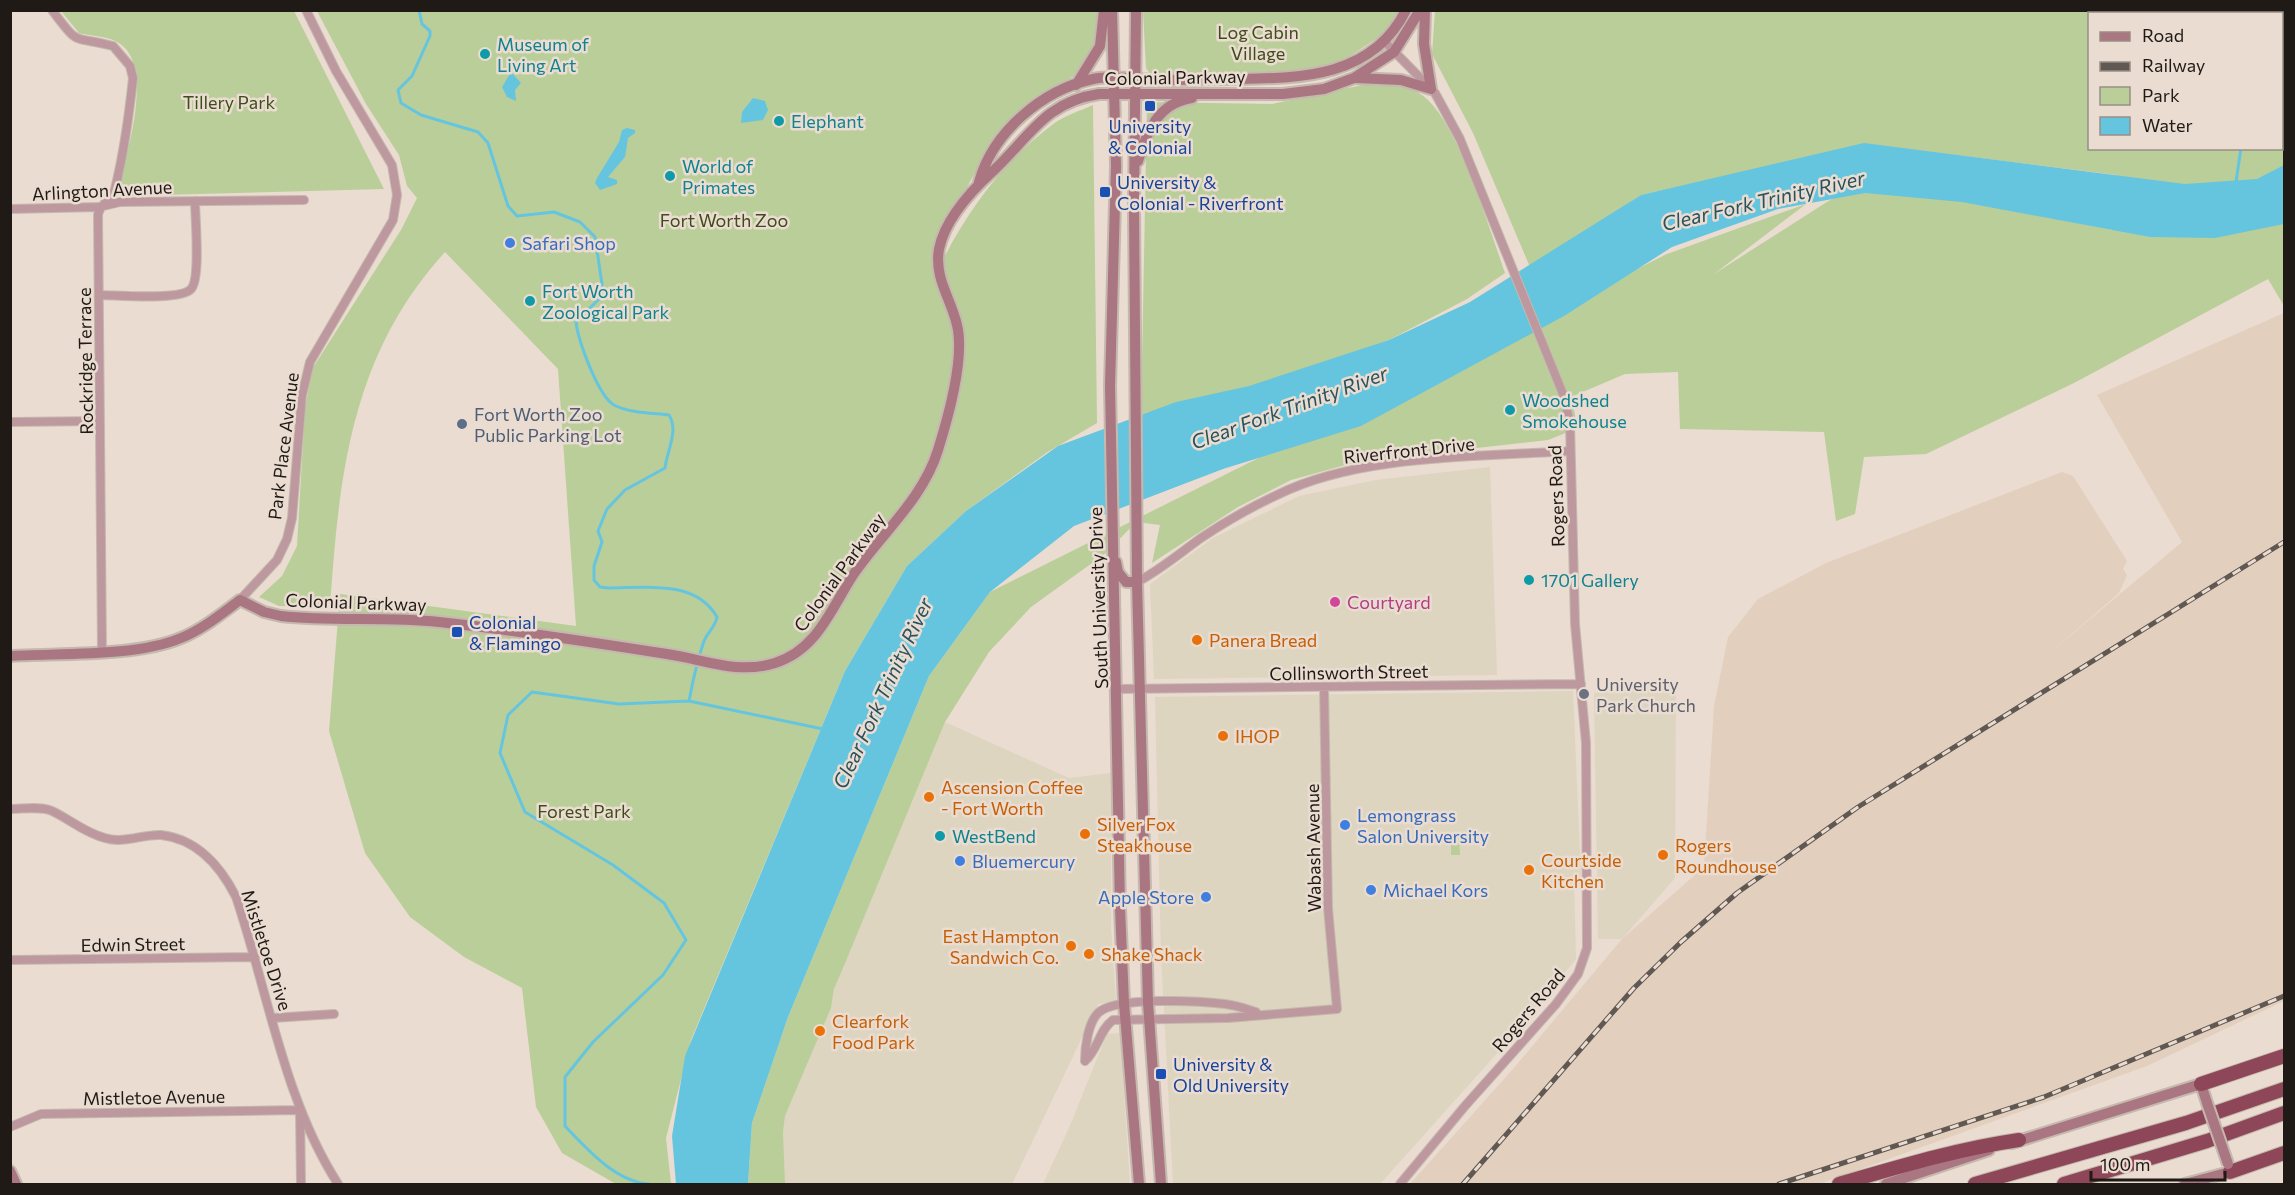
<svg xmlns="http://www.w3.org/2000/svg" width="2295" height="1195" font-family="Commissioner,sans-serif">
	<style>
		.commercial { fill: #ddd5c0 }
		.built { fill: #e3cfbe }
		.green { fill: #bace99; fill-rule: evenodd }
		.water { fill: #65c5df }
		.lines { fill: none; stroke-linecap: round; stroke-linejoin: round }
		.stream { stroke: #65c5df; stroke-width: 3 }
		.street-casing { stroke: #c5b9af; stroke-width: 10 }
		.secondary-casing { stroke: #c5b9af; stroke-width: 14 }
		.highway-casing { stroke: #c5b9af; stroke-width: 16 }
		.street { stroke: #bd999f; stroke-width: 8 }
		.secondary { stroke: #aa7681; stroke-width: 10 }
		.highway { stroke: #8e4758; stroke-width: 14 }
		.rail-casing { stroke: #605852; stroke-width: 5 }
		.rail { stroke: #eadcd0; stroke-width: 3; stroke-dasharray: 9; stroke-linecap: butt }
		.secondary-bridge-casing { stroke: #c5b9af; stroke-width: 14; stroke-linecap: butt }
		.secondary-bridge { stroke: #aa7681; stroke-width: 10 }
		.culture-dot { fill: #0f9aa8; stroke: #eadcd0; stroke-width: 2 }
		.transit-dot { fill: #1a4fb4; stroke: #eadcd0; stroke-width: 2 }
		.shop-dot { fill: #3f7fe0; stroke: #eadcd0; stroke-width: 2 }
		.service-dot { fill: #5c6f8a; stroke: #eadcd0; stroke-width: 2 }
		.hotel-dot { fill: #d1479c; stroke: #eadcd0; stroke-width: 2 }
		.food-dot { fill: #e8710a; stroke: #eadcd0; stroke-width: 2 }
		.worship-dot { fill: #6b7280; stroke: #eadcd0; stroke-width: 2 }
		.labels { text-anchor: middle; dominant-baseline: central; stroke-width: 5; stroke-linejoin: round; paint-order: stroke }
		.park-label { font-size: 18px; fill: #3d4d1a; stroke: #eadcd0 }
		.culture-label { font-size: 18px; fill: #0d838f; stroke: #eadcd0; text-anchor: start }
		.street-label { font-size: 18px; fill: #1f1a16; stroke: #eadcd0 }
		.transit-label { font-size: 18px; fill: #164399; stroke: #eadcd0; text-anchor: start }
		.shop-label { font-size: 18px; fill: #366cbe; stroke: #eadcd0; text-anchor: start }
		.service-label { font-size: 18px; fill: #4e5e75; stroke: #eadcd0; text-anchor: start }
		.hotel-label { font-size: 18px; fill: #b23c85; stroke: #eadcd0; text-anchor: start }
		.food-label { font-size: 18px; fill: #c56008; stroke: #eadcd0; text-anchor: start }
		.worship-label { font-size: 18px; fill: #5b616d; stroke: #eadcd0; text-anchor: start }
		.water-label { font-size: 20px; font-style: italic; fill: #27525e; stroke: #eadcd0 }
	</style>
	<rect width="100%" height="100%" fill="#eadcd0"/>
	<path class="commercial" d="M1490,467l7,208 -343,4 -4,-95 63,-46 86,-42 77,-16z
		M1676,688l-1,190 -53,61h-24l-4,-246z
		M1573,691l8,186 -7,2 2,80 -67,81 -129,144h-207l-12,-229 -6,-258z
		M945,722l124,56 42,-5v155l5,73 -18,3 -86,180h-227l-3,-6 1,-45 2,-17 46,-108 3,-19 12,-28z
		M1120,1033l10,151h-87l26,-56 38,-94z"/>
	<path class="built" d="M2284,313v688l-137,65 -328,118h-409l103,-115 109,-130 82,-72 10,-161 14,-69 30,-38 68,-36 236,-91 11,4 54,85 -4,8 4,6 -8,18 -73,63 136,-114 -85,-147z"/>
	<path class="green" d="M61,11h233l90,178 -262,7 -4,-9c9,-33 39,-128 -3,-146 -10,-5 -25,-5 -36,-8z
		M317,11h784c-7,85 -59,68 -103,122 -13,17 -21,37 -32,56 -10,18 -21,36 -32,55l1,32c27,-58 65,-112 117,-151 11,-9 28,-14 41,-20l4,318 -51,30 -80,58 -59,55 -62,105 -154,369 -25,98 5,46h-55l-54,-31 -26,-46 -14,-119 -58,-31 -54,-40 -45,-64 -36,-122 11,-137 236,32 -18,-257 -113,-117c-94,103 -106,223 -115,355l-51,-1 -20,-9 23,-21 15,-30 8,-137 7,-40 89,-139 16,-32 -10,-12 -8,-31 -33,-51z
		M1143,11h257l-18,24 -38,25 -27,11 -55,3h-112l-4,-6z
		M1435,11h849v295l-16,-27 -194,104 -148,71 -62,3 -9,57 -19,7 -12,-89 -144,-3 -2,-57 -53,2 -54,23 7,31 -30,12 -188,21 -69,19 -53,27 -86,56 8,-38 -24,-3 -30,31 -75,54 -42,45 -44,70 -99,239 -12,28 -3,19 -46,108 -2,17 2,51h-37l4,-61 36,-106 141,-341 61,-84 677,-338 139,-50 -92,70 149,-95 249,51 5,-55 -250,-31 -226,51 -111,72 -57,-134 -41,-79zM2090,14h192v134h-192z
		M1381,81c15,3 35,7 47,19 33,32 61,128 77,173l-38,26 -78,41 -139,49 -109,26 6,-313 125,2z
		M1464,836h18v8h-18z
		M1459,837l1,18h-9v-17z"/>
	<path class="water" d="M511,72l10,11 -6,7 1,11 -9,-4 -5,-10z
		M753,98l12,3 3,9 -5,10 -22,3 1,-11z
		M627,128l8,2v3l-7,5 -3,19 -17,20 9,3v4l-17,6 -5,-7 2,-5 22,-36 3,-12z
		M1864,143l321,41 72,-5 27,-14v59l-69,14 -65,-1 -188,-35 -97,-9 -87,16 -106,38 -108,69 -203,110 -138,43 -149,57 -84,66 -61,84 -141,341 -36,106 -4,61h-72l-4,-48 13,-80 160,-385 62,-105 59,-55 92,-65 118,-44 73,-16 140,-46 81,-38 171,-107z"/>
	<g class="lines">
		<path class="stream" d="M419,10l3,14 8,7v5l-18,40 -14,14 3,13 20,12 57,17 10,11 20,63 9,10 37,-4 26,10 15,15 7,47 -2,14 -24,24c2,18 22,74 38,83 15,8 38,8 55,10 10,16 -2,35 -4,53l-40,22 -18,19 -9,22 4,11 -8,24v14l6,7 8,1c37,0 87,-9 109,29 -2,11 -9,14 -13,24 -7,20 -11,39 -15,60l134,28
			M2282,44l2,-3
			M2236,182l5,-34
			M649,1184c-33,-2 -62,-35 -84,-58v-49l28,-35 70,-67 23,-35 -22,-37 -51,-38 -88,-53 -25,-59 8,-38 24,-23 87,12 70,-3"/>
		<defs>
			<path id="street" d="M52,10c28,38 20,25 61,36l17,20 3,12c-4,38 -9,74 -18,111 -3,11 -15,14 -17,26l4,436
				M1383,40l52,53 25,46 103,255 7,29 5,201 11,119 1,205 -9,26 -22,30 -91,102 -65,78
				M10,209l89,-2 21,-5 184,-2
				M99,295c17,0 82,6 92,-6 10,-10 4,-72 4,-88
				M10,422l90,-1
				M1137,582c23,-12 43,-29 64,-44 24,-16 50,-31 76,-43 81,-41 202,-38 293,-44
				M240,600l37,-40 10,-21 5,-21 10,-123 8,-33 83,-142 4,-25 -5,-30 -56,-94 -30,-61
				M1117,689l464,-5
				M10,809c12,0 32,-3 42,2 19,9 33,22 53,27 18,6 38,-4 56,-3 36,4 60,32 75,62 32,95 48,203 102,287
				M10,960l245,-3
				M273,1018l61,-4
				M1085,1061c13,-11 14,-31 28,-41l115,-2 109,-9 -9,-101 -4,-221
				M1085,1061c0,-14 3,-38 13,-48 17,-17 103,-12 127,-9 10,1 21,5 31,8
				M10,1127l31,-13 259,-4 1,74"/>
			<path id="secondary" d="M1112,10l4,156 -6,220 10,522 4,95 15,181
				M1136,10l-2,197 3,375 11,421 13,181
				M1356,78l45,2 30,9 -7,-45 1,-34
				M1076,85l24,-39 4,-36
				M1138,161c9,-30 20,-58 54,-63
				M979,182c14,-50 63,-92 114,-103 18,-4 40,0 59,1 29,0 58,-1 87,-1 63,-1 134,-2 167,-69
				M1116,562l2,10 8,10h11
				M10,656c50,-3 126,1 171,-18 22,-9 40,-24 59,-38l24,12 17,4c52,6 105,0 158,6 76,8 152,20 228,32 36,5 71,21 108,9 42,-13 56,-54 78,-88 28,-41 70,-76 85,-125 10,-32 27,-92 19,-125 -6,-27 -23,-46 -18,-76 6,-30 32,-58 54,-78 36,-33 51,-69 106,-77h184l41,-5 30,-11 40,-26 26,-42
				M2012,1143l189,-59 6,19
				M10,1171l6,13
				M1886,1184l103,-34
				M2185,1184l45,-12"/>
			<path id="highway" d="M2201,1084l83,-28
				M2230,1172l54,-19
				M1839,1184c59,-17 118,-35 180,-44
				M1975,1184l211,-61 98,-34
				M2064,1184l143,-43 77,-28"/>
		</defs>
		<use href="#street" class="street-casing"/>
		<use href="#secondary" class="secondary-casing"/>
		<use href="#highway" class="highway-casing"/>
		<use href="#street" class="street"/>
		<use href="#secondary" class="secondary"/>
		<use href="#highway" class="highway"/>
		<defs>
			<path id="rail" d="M1463,1184l171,-196 47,-46 56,-49 121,-86 426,-265
				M1779,1184l265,-87 240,-101"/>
		</defs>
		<use href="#rail" class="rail-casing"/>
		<use href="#rail" class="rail"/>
		<defs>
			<path id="secondary-bridge" d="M2207,1103l21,61"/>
		</defs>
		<use href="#secondary-bridge" class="secondary-bridge-casing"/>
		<use href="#secondary-bridge" class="secondary-bridge"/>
	</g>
	<g class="culture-dot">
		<circle cx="485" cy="54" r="6"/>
		<circle cx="779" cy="121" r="6"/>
		<circle cx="670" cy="176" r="6"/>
		<circle cx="530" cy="301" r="6"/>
		<circle cx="1510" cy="410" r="6"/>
		<circle cx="1529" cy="580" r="6"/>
		<circle cx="940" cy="836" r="6"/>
	</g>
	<g class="transit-dot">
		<rect x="1144" y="100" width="12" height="12" rx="3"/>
		<rect x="1099" y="186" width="12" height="12" rx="3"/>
		<rect x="451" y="626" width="12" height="12" rx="3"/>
		<rect x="1155" y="1068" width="12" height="12" rx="3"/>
	</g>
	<g class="shop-dot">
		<circle cx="510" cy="243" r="6"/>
		<circle cx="1345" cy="825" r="6"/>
		<circle cx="960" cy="861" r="6"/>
		<circle cx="1371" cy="890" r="6"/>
		<circle cx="1206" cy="897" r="6"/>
	</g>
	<circle class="service-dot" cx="462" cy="424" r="6"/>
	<circle class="hotel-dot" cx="1335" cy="602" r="6"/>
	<g class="food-dot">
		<circle cx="1197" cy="640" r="6"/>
		<circle cx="1223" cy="736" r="6"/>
		<circle cx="929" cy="797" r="6"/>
		<circle cx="1085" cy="834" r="6"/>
		<circle cx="1663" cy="855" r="6"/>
		<circle cx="1529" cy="870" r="6"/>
		<circle cx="1071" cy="946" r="6"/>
		<circle cx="1089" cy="954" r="6"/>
		<circle cx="820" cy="1031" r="6"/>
	</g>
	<circle class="worship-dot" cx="1584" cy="694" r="6"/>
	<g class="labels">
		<g class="park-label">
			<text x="1258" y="32">Log Cabin<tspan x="1258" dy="21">Village</tspan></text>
			<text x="229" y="102">Tillery Park</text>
			<text x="724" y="220">Fort Worth Zoo</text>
			<text x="584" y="811">Forest Park</text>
		</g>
		<g class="culture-label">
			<text x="497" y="44">Museum of<tspan x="497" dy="21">Living Art</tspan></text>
			<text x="791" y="121">Elephant</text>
			<text x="682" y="166">World of<tspan x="682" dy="21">Primates</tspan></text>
			<text x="542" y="291">Fort Worth<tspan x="542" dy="21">Zoological Park</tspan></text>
			<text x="1522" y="400">Woodshed<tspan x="1522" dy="21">Smokehouse</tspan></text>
			<text x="1541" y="580">1701 Gallery</text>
			<text x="952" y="836">WestBend</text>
		</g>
		<g class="street-label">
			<text transform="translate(1175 77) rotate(-1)">Colonial Parkway</text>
			<text transform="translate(102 190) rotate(-3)">Arlington Avenue</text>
			<text transform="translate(85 361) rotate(-91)">Rockridge Terrace</text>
			<text transform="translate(283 446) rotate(-83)">Park Place Avenue</text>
			<text transform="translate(1409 450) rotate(-6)">Riverfront Drive</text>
			<text transform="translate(1556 496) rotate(-92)">Rogers Road</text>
			<text transform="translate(839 572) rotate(-54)">Colonial Parkway</text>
			<text transform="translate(1098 598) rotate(-92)">South University Drive</text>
			<text transform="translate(356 602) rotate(2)">Colonial Parkway</text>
			<text transform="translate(1349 672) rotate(-1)">Collinsworth Street</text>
			<text transform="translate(1313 848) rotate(-91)">Wabash Avenue</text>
			<text transform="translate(133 944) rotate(-1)">Edwin Street</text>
			<text transform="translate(267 950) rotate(72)">Mistletoe Drive</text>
			<text transform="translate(1528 1010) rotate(-50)">Rogers Road</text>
			<text transform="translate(154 1097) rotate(-1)">Mistletoe Avenue</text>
		</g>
		<g class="transit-label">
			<text x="1150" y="126" text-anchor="middle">University<tspan x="1150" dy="21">&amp; Colonial</tspan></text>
			<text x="1117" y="182">University &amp;<tspan x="1117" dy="21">Colonial - Riverfront</tspan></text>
			<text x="469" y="622">Colonial<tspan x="469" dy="21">&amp; Flamingo</tspan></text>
			<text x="1173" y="1064">University &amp;<tspan x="1173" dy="21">Old University</tspan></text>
		</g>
		<g class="shop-label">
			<text x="522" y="243">Safari Shop</text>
			<text x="1357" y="815">Lemongrass<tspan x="1357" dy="21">Salon University</tspan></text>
			<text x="972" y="861">Bluemercury</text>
			<text x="1383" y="890">Michael Kors</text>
			<text x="1194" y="897" text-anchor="end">Apple Store</text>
		</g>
		<g class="service-label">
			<text x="474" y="414">Fort Worth Zoo<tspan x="474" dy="21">Public Parking Lot</tspan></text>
		</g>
		<g class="hotel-label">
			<text x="1347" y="602">Courtyard</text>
		</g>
		<g class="food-label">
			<text x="1209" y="640">Panera Bread</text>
			<text x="1235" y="736">IHOP</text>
			<text x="941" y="787">Ascension Coffee<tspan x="941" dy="21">- Fort Worth</tspan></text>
			<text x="1097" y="824">Silver Fox<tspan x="1097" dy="21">Steakhouse</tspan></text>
			<text x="1675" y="845">Rogers<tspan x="1675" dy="21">Roundhouse</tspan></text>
			<text x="1541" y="860">Courtside<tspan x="1541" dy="21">Kitchen</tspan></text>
			<text x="1059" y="936" text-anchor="end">East Hampton<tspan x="1059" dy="21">Sandwich Co.</tspan></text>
			<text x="1101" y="954">Shake Shack</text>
			<text x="832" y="1021">Clearfork<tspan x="832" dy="21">Food Park</tspan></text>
		</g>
		<g class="worship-label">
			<text x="1596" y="684">University<tspan x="1596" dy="21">Park Church</tspan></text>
		</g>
		<g class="water-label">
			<text transform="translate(1763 200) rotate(-13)">Clear Fork Trinity River</text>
			<text transform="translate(1289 407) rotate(-20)">Clear Fork Trinity River</text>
			<text transform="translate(882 693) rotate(-65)">Clear Fork Trinity River</text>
		</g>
	</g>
	<rect width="2295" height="1195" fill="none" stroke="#1f1a16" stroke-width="24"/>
	<rect x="2088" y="12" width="195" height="138" fill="#eadcd0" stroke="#998e86" stroke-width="1.5"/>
	<rect x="2100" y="32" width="30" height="9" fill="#aa7681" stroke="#998e86" stroke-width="1.5"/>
	<text x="2142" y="42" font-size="18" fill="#1f1a16">Road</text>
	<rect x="2100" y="62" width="30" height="9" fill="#605852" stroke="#998e86" stroke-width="1.5"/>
	<text x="2142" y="72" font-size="18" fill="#1f1a16">Railway</text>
	<rect x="2100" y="87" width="30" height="18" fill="#bace99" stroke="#998e86" stroke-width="1.5"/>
	<text x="2142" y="102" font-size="18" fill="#1f1a16">Park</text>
	<rect x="2100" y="117" width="30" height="18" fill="#65c5df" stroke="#998e86" stroke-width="1.5"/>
	<text x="2142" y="132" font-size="18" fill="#1f1a16">Water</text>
	<path d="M2091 1171v9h134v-9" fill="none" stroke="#1f1a16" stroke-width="3"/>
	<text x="2100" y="1171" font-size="18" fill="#1f1a16" stroke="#eadcd0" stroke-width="4.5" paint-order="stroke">100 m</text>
</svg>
